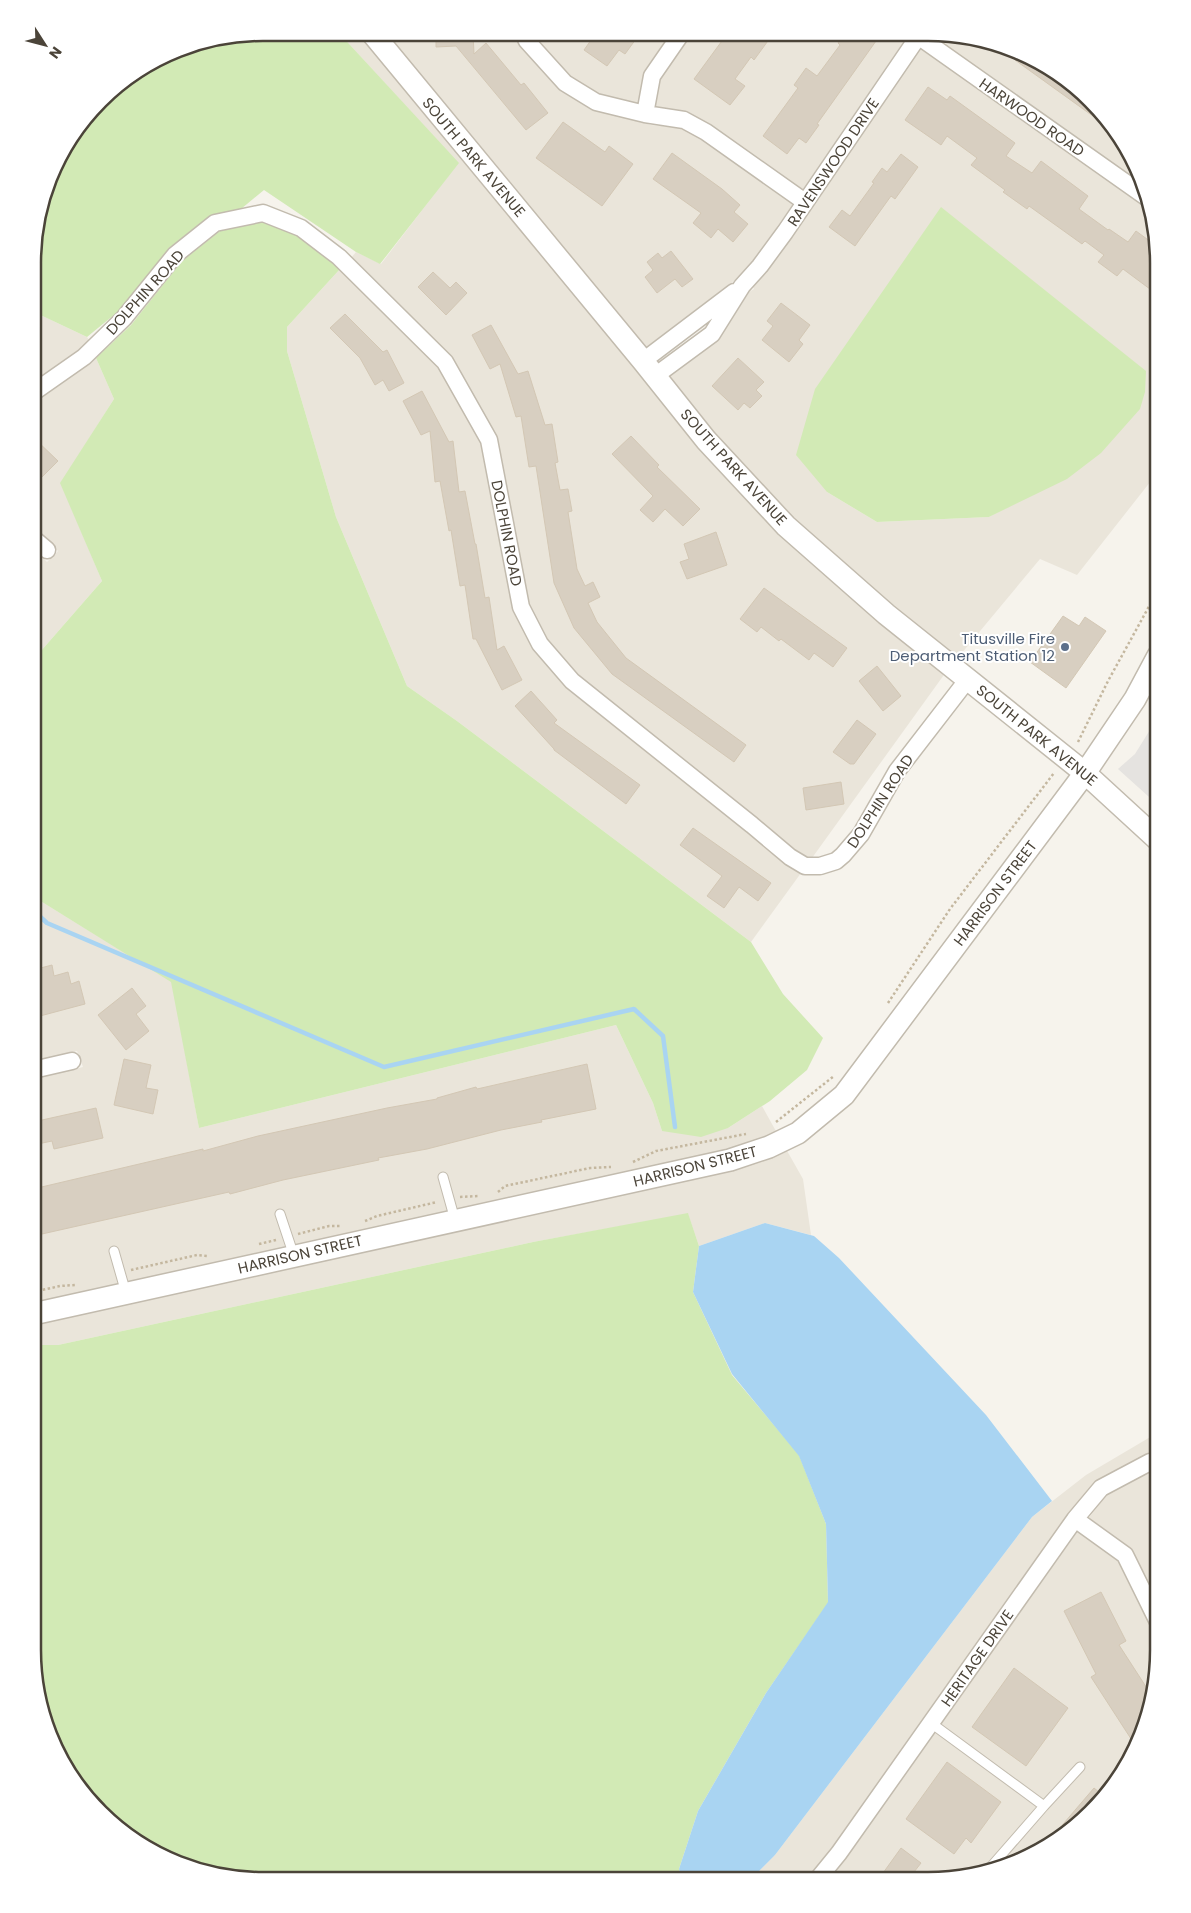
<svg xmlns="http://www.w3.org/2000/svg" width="1191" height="1913" font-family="Poppins,sans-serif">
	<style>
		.residential { fill: #eae5da; fill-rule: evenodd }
		.green { fill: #d2eab5 }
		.parking { fill: #e5e3e0 }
		.water { fill: #a9d4f2 }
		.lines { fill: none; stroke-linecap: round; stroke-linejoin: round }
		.stream { stroke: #a9d4f2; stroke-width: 4.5 }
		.building { fill: #d8cfc1; stroke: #d3c7b4 }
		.service-casing { stroke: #c2bbae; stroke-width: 11 }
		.minor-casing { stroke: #c2bbae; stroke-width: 19 }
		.tertiary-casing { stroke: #c2bbae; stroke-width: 24 }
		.path { stroke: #c4b79f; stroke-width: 2.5; stroke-dasharray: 2.5 2.5; stroke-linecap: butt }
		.service { stroke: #fff; stroke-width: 9 }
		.minor { stroke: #fff; stroke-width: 16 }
		.tertiary { stroke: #fff; stroke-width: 21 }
		.service-dot { fill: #5c6f8a; stroke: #fff; stroke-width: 2 }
		.labels { text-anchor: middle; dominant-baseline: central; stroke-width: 4; stroke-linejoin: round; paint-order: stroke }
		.street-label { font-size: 15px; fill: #4b4439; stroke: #fff }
		.service-label { font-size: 15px; fill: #4e5e75; stroke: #fff; text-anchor: end }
		.rim { fill: none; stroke: #4b4439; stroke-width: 2.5 }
	</style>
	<rect width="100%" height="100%" fill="#f6f3ec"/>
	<path class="residential" d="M339,33h22l275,332 310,307 -134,186 -5,-1 -12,-6 -38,-33 -179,-142 -30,-36 -19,-35 -33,-168 -145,-179 5,-6 25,12 77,-101z
		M382,33h132l7,13 40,44 34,20 56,15 31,3 20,11 92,64 -41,58 -18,19 -91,69z
		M532,33l138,1 -26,37 -6,33 -39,-9 -29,-18z
		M692,34h217l-106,156 -94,-65 -54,-17 5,-28z
		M930,35h28l59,15 52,30 42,43 30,52 2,11z
		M921,48l227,161 10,54v209l-81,103 -37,-16 -84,101 -165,-140 -79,-85 -45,-57 52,-39 30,-47 5,-3 -1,-2 39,-50zM827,492l197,7 -35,18 -112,5z
		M340,269l98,98 43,75 31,165 22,42 33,38 234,186 -50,69 -294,-221 -50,-35 -71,-169 -49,-166v-24z
		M34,312l53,25 2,3 -11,11 -44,30z
		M96,358l18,41 -53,84 41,98 -68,78v-110l13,13 11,-11 -24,-23v-125z
		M34,897l138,85 27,146 417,-103 37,78 9,28 66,-3 34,-22 15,27 -50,19 -694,153v-226l50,-12 -6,-16 -44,10z
		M786,1149l17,30 8,56 -46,-12 -66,23 -11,-32 -155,28 -475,103h-25v-22z
		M1158,1412v42l-13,1 -48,26 -24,27 -241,340 -26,32h-56l25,-25 257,-338 54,-42 66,-39z
		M1153,1470h5v134l-70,-85 19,-25z
		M1078,1531l40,29 40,81v24l-12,59 -35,66 -43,43 -52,30 -88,17h-99l17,-22z"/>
	<path class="green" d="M263,33h76l120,130 -79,101 -24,-12 -92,-62 -23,19 -31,7 -41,32 -49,62 -33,27 -53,-25v-79l22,-72 55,-71 64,-40z
		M941,207l205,164 -1,21 -5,17 -39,44 -34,26 -78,38 -112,5 -50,-30 -31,-37 19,-66z
		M263,221l34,14 43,34 -53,58v24l49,166 71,169 50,35 294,221 32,52 40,44 -16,32 -37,31 -42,27 -27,9 -39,-6 -9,-28 -37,-78 -417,103 -28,-146 -137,-85v-238l68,-78 -42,-98 54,-84 -18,-41 35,-33 51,-64 38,-30z
		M688,1213l11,33 -6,46 39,83 67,80 27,69 2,79 -62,90 -68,118 -19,58 3,11 -449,-1 -58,-16 -52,-30 -43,-43 -30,-52 -17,-88v-305h25l475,-103z"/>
	<path class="parking" d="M1158,717v88l-40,-36 17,-15z"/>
	<path class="water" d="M765,1223l49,13 25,22 147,157 66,86 -20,16 -257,338 -25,25h-68l-3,-11 19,-58 68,-118 62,-91 -2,-78 -27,-68 -67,-82 -39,-82 6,-46z"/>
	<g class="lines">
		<path class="stream" d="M34,911l13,12 337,144 250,-58 29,27 12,91"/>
	</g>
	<path class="building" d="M436,33h37l1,21 12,-11 35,42 3,-2 24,30 -22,17 -70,-84 -20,1z
		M596,33l32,1 8,5 -11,15 -6,-4 -12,16 -23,-16z
		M727,34h46l-19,26 -3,-3 -16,22 10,7 -15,19 -36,-26z
		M844,34h37l-64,90 2,1 -13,18 -7,-5 -12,16 -24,-18 35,-48 -4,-3 12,-17 11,8 23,-31 -2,-2z
		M1020,52l49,28 33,33 -5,6 -82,-59z
		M928,87l19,13 3,-4 65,47 -9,13 26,17 9,-12 47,35 -9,13 29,21 1,-1 19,13 8,-11 19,14 3,18v32l-35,-26 -6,7 -19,-14 6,-7 -19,-14 -3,3 -53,-38 -2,3 -24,-17 2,-2 -34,-25 6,-7 -30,-22 -6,9 -36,-25z
		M563,122l42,30 4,-6 24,18 -31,42 -66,-48z
		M672,153l50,36 18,16 -6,7 14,12 -15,18 -15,-13 -7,9 -18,-15 8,-10 -48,-34z
		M901,154l17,13 -23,32 -4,-3 -36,50 -26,-19 13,-17 8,6 24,-33 -2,-1 10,-14 5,4z
		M671,251l22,28 -11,8 -7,-8 -18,14 -12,-16 8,-7 -6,-8 11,-9 4,5z
		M433,272l17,16 6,-6 11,11 -21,22 -28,-28z
		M781,303l29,22 -11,15 4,4 -14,18 -27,-22 11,-14 -6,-5z
		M345,314l38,38 4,-2 17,33 -15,8 -6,-11 -8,5 -15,-27 -30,-30z
		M491,325l27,49 10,-3 17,54 7,-1 6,38 -3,1 5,27 8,-1 4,22 -4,1 9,57 8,17 8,-4 7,15 -12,6 9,19 29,36 120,87 -12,17 -122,-88 -38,-46 -20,-45 -18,-117 -7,1 -8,-51 -5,1 -16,-53 -10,5 -18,-34z
		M738,358l26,24 -8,8 6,6 -12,12 -6,-5 -6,7 -26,-24z
		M422,391l27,51 4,-1 6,51 6,-1 10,53h1l9,54 4,-1 8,53 7,-4 18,34 -20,10 -26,-51h-3l-8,-54 -5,1 -9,-56 -2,1 -9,-50 -5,1 -5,-51 -9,4 -18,-34z
		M631,436l28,29 -2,2 43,42 -17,17 -18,-17 -12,13 -13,-12 13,-14 -41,-42z
		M34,438l24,23 -17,17 -7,-7z
		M716,532l11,33 -40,14 -7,-17 9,-3 -5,-15z
		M764,588l83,60 -14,19 -19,-14 -5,7 -28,-21 -2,2 -18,-14 -4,5 -17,-13z
		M1063,616l16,10 6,-9 21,14 -40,57 -36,-26z
		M877,666l24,30 -18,15 -24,-30z
		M531,691l26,29 -3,3 86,62 -14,19 -72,-54v-1l-39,-43z
		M857,720l19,14 -22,30h-4l-17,-12z
		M841,782l3,22 -38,6 -3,-22z
		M693,828l78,55 -13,18 -19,-14 -15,21 -17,-12 15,-20 -42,-31z
		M52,965l2,11 14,-4 3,12 8,-3 6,23 -45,12 -7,-25v-21z
		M132,988l14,18 -10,8 13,17 -23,19 -28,-35z
		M124,1059l27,6 -5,23 12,2 -5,24 -39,-9z
		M587,1064l9,45 -55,11 1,2 -41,8 -74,19 -49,9 1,2 -96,20 -53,14 -1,-2 -196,44v-47l170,-40v2l55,-15 129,-28 50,-9v-1l39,-11 1,2z
		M96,1108l7,30 -49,11 -2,-8 -19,4v-23z
		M1101,1592l25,49 -7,4 33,51 -6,28 -11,21 -44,-68 5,-3 -32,-63z
		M1014,1668l54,40 -42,58 -54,-39z
		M947,1762l54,40 -30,41 -5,-5 -12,16 -48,-35z
		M1094,1788l11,9 -41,38 -6,-5z
		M901,1848l20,15 -7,9 12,8h-48z"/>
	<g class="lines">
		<defs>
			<path id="service" d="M443,1177l12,43
				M280,1214l14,42
				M114,1251l12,42
				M931,1723l113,83 -55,63
				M1044,1806l36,-39"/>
			<path id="minor" d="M523,33l4,8 38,42 31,19 49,12 39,6 22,12 99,70
				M918,36l228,161
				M645,114l7,-38 29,-42
				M643,361l91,-69
				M655,376l57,-42 30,-48 18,-20 25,-34 135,-198
				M34,392l50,-35 40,-39 51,-63 40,-32 48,-10 38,15 38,29 106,105 44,78 32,167 19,37 32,37 180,144 38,32 15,9h15l16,-5 7,-6 18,-21 36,-63 71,-92
				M34,539l13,11
				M33,1070l39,-9
				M1075,1519l50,36 33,67
				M817,1880l22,-27 236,-334 26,-31 49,-26h8"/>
			<path id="tertiary" d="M372,33l271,328 63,79 80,86 100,88 199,159 73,67
				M33,1314l697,-154 39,-13 29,-14 46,-38 241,-322 50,-74 23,-43"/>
		</defs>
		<use href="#service" class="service-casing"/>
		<use href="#minor" class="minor-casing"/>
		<use href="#tertiary" class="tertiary-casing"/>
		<path class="path" d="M1078,742l30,-61 50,-91
			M888,1003l62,-94 104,-136
			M776,1122l58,-46
			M633,1162l23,-11 90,-17
			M498,1192l7,-6 85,-18 21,-1
			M460,1197l19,-1
			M365,1221l12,-5 60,-14
			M298,1234l31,-8h12
			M259,1244l17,-4
			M131,1270l66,-15 11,1
			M33,1292l27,-6 15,-1"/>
		<use href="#service" class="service"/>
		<use href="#minor" class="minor"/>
		<use href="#tertiary" class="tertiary"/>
	</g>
	<circle class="service-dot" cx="1065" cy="647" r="5"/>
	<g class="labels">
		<g class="street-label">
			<text transform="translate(1032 117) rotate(35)">HARWOOD ROAD</text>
			<text transform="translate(474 157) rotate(50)">SOUTH PARK AVENUE</text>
			<text transform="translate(833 162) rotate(-56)">RAVENSWOOD DRIVE</text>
			<text transform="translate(145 292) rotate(-48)">DOLPHIN ROAD</text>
			<text transform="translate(734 467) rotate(48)">SOUTH PARK AVENUE</text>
			<text transform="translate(507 533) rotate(79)">DOLPHIN ROAD</text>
			<text transform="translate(1037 735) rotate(39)">SOUTH PARK AVENUE</text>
			<text transform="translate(880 801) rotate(-57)">DOLPHIN ROAD</text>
			<text transform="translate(995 893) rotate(-53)">HARRISON STREET</text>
			<text transform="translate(695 1166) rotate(-14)">HARRISON STREET</text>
			<text transform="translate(300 1254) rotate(-13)">HARRISON STREET</text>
			<text transform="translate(977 1658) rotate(-55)">HERITAGE DRIVE</text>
		</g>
		<g class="service-label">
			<text x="1055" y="638">Titusville Fire<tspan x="1055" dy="17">Department Station 12</tspan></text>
		</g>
	</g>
	<path d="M0 0H1191V1913H0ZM263 41H928A222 222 0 0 1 1150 263V1650A222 222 0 0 1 928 1872H263A222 222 0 0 1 41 1650V263A222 222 0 0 1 263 41Z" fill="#fff" fill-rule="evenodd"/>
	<path class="rim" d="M263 41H928A222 222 0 0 1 1150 263V1650A222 222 0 0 1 928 1872H263A222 222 0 0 1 41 1650V263A222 222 0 0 1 263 41Z"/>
	<g transform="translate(45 45) rotate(126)" stroke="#ffffff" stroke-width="4" paint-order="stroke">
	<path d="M0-4L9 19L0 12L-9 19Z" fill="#4b4439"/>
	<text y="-8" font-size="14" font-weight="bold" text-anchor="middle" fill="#4b4439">N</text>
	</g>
</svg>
